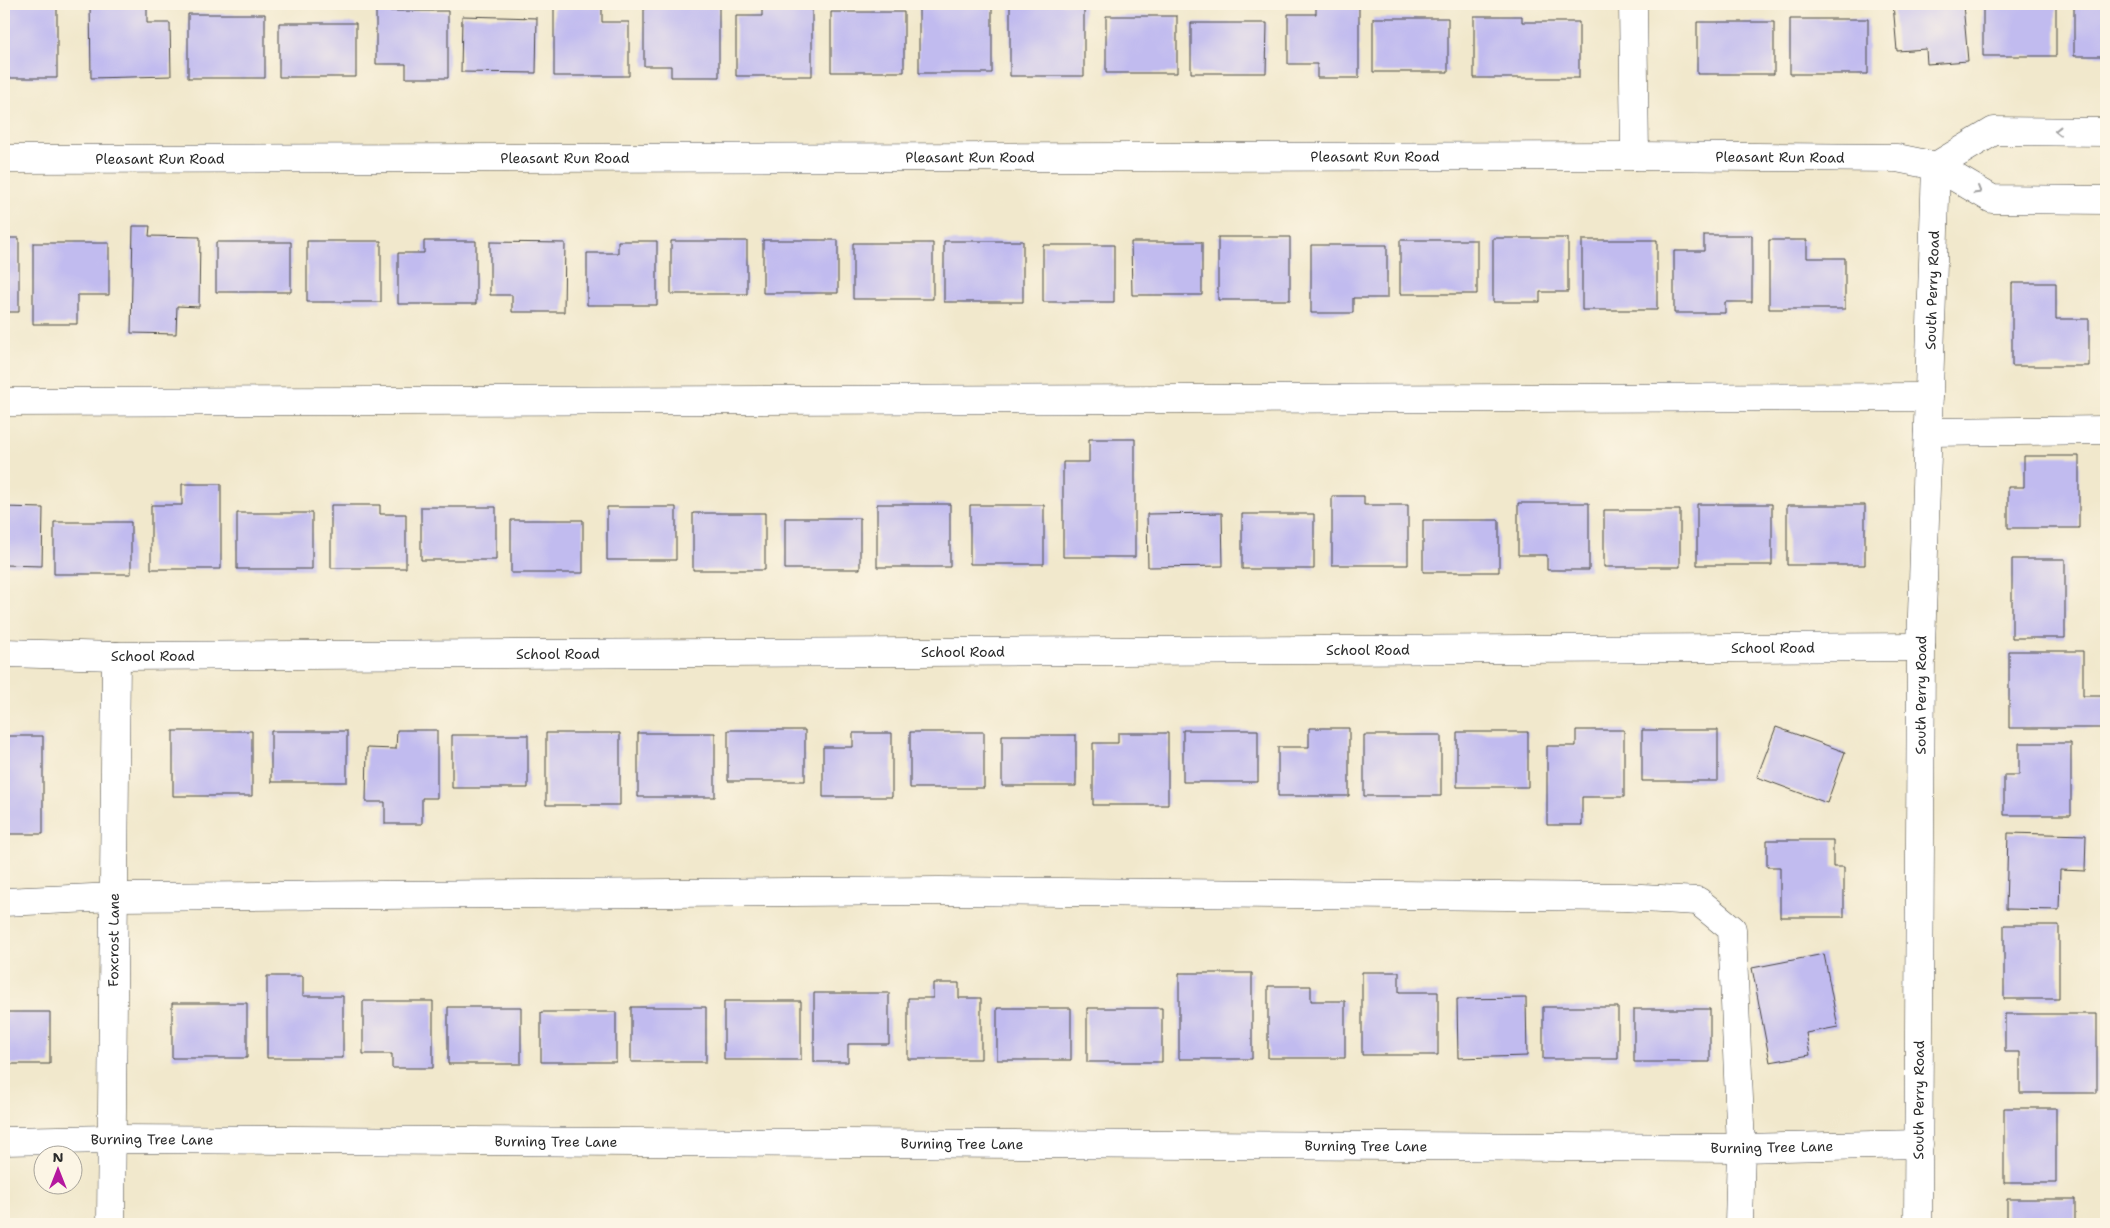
<svg xmlns="http://www.w3.org/2000/svg" width="2110" height="1228" font-family="'Shantell Sans',sans-serif">
	<style>
		.building { fill: #c1bbef }
		.lines { fill: none; stroke-linecap: round; stroke-linejoin: round }
		.minor-casing { stroke: #494743; stroke-width: 29 }
		.minor { stroke: #fff; stroke-width: 28 }
		.oneway { stroke: #a0a0a0 }
		.labels { text-anchor: middle; dominant-baseline: central; stroke-width: 4.5; stroke-linejoin: round; paint-order: stroke }
		.street-label { font-size: 14px; fill: #2b2b2b; stroke: #fcf5e5 }
	</style>
	<rect width="100%" height="100%" fill="#fcf5e5"/>
	<filter id="ink" filterUnits="userSpaceOnUse"><feTurbulence type="fractalNoise" baseFrequency=".02" numOctaves="2"/><feDisplacementMap in="SourceGraphic" scale="10" xChannelSelector="R" yChannelSelector="G"/><feConvolveMatrix kernelMatrix="1 2 1 2 8 2 1 2 1" color-interpolation-filters="sRGB"/></filter>
	<filter id="wash" filterUnits="userSpaceOnUse"><feTurbulence type="fractalNoise" baseFrequency=".0096" numOctaves="4" result="noise"/><feDisplacementMap in="SourceGraphic" scale="20" xChannelSelector="R" yChannelSelector="G"/><feGaussianBlur stdDeviation="1.12" result="paint"/><feColorMatrix in="noise" values="0 0 0 0 0 0 0 0 0 0 0 0 0 0 0 0 0 1.4 0 .05"/><feComposite in="paint" operator="in"/></filter>
	<g filter="url(#wash)">
		<rect width="100%" height="100%" fill="#f1e8cc"/>
		<g id="blocks">
			<path class="building" d="M5,4h52v74h-52z
				M90,4h57v19h23l1,53 -80,2z
				M644,4h75v73h-48v-11h-27z
				M762,4h50v72h-76v-60h26z
				M919,4h73v69h-73z
				M1010,4h74v72h-74z
				M1316,4h43v74h-42v-14h-29v-50h28z
				M1893,4h70l5,57 -41,3 -1,-15 -29,2z
				M1983,4h73v52h-73z
				M2074,4h32v52h-32z
				M554,6h48v16h27v54h-75z
				M376,11h72v67h-42v-14h-30z
				M831,12h73v60h-73z
				M188,14h77v64h-77z
				M462,16l75,2 -1,55 -75,-1z
				M1106,16h71v57h-71z
				M1474,16h48v6h57v56h-105z
				M1373,18h75v54h-75z
				M1790,19h78v55h-78z
				M1697,22h77v52h-77z
				M279,23h77v54h-77z
				M1191,23h76l-1,50h-75z
				M133,226h17l-1,10 51,1 -1,70 -22,-1 -1,28 -45,-1z
				M1704,235h48v67h-27v11h-51v-62h30z
				M1218,237h72v63h-72z
				M4,238h15v74h-15z
				M1493,238h75v54h-28v10h-47z
				M763,240h75v53h-75z
				M1400,240h77v54h-77z
				M1582,240h75v70h-75z
				M1769,240h38v18h38v51h-76z
				M307,241h74v61h-74z
				M424,241h52v63h-78v-51h26z
				M618,241h39v64h-70v-52h31z
				M671,241h76v53h-76z
				M944,241h79v61h-79z
				M216,242h75v50h-75z
				M490,242l75,1 -1,69h-52v-17h-22z
				M1131,242h71v53h-70z
				M33,243h76v52h-32v29h-44z
				M853,243h80v56h-80z
				M1043,245h71v57h-71z
				M1311,245h76v53h-34v15h-42z
				M2012,283h44v36h33v47h-77z
				M1089,439h46v118h-72v-95h26z
				M4,444h2v35h-2z
				M2024,456h55v72h-71v-41h16z
				M182,484h39v85h-70v-64h31z
				M1332,496h32v9h44v60h-76z
				M1518,503h71v67h-42v-15h-29z
				M877,504h73v63h-73z
				M1697,504h75v61h-75z
				M331,505h49v9h26v54h-75z
				M970,505h74v59h-74z
				M1787,505h78v60h-78z
				M4,507l39,1 -1,58 -38,-1z
				M421,507h75v53h-75z
				M607,507h69v53h-69z
				M1604,510h76v57h-76z
				M237,513h75v56h-75z
				M693,513h72v57h-72z
				M1222,513l1,53 -75,1 -1,-53z
				M1242,514h72v55h-72z
				M785,518h75v51h-75z
				M511,520h72v53h-72z
				M1423,520h76v52h-76z
				M54,522h77v52h-77z
				M2012,559h53v79h-53z
				M2009,651h74v45h23v32h-97z
				M1776,727l69,25 -18,51 -70,-26z
				M1309,728h40v68h-71v-49h31z
				M397,730h40v68h-15v26h-37v-22h-19l1,-54 29,1z
				M728,730h77v51h-77z
				M1183,730h75v52h-75z
				M1576,730h48v67h-42v28h-35v-79h29z
				M1642,730h76v51h-76z
				M173,731h79v65h-79z
				M271,731h76v51h-76z
				M910,732h74v56h-74z
				M1457,732h71v55h-71z
				M546,733h74v72h-74z
				M638,733h77v64h-77z
				M853,733h39v64h-69v-50h30z
				M1118,733h50v72h-75v-62h25z
				M452,735h76v53h-76z
				M1002,735h74v51h-74z
				M1364,735h77v61h-77z
				M4,736h39v98h-39z
				M2019,743h52v72h-67v-40h15z
				M2008,833l78,2 -1,36 -25,-1 -1,40 -53,-1z
				M1767,840h66v27h11v50h-64v-50h-13z
				M2004,925h55v74h-55z
				M1824,954l14,73 -32,6 4,22 -40,7 -18,-94z
				M1362,972h37v20h39v63h-76z
				M1179,973h73v86h-73z
				M267,976h36v20h40v62h-76z
				M933,983h26v15h22v61h-73v-61h25z
				M1268,986h43v15h34v57h-77z
				M814,993h75v51h-41v18h-34z
				M1526,998l1,58 -69,2 -1,-59z
				M363,1001h70v67h-41v-14h-29z
				M724,1001h77v59h-77z
				M172,1003h75v55h-75z
				M448,1007h73v57h-73z
				M631,1007h75v55h-75z
				M1543,1007h75v52h-75z
				M997,1008h74v52h-74z
				M1087,1008h75v54h-75z
				M1634,1009h76v53h-76z
				M4,1012h46v52h-46z
				M541,1012h75v50h-75z
				M2005,1014h92v79h-77v-41h-15z
				M2004,1108h52v75h-52z
				M2007,1199h68v25h-68z"/>
		</g>
	</g>
	<g filter="url(#ink)">
		<use href="#blocks" fill-opacity="0" stroke="#494743" stroke-width="1"/>
		<g class="lines">
			<defs>
				<g id="minor">
					<path d="M1633,4l2,152"/>
					<path id="s1" d="M4,159l1631,-3 262,2 39,8 56,33 114,1"/>
					<path d="M1936,166l58,-35 112,1"/>
					<path d="M4,402l1925,-5"/>
					<path d="M1928,432l178,-2"/>
					<path id="s2" d="M4,653l112,3 1805,-9"/>
					<path d="M4,902l111,-5 825,-6 684,6 74,4 34,28 9,219 -2,76"/>
					<path id="s3" d="M4,1141l108,-2 1629,9 178,-4"/>
					<path id="s4" d="M111,1224l5,-568"/>
					<path id="s5" d="M1918,1224l3,-577 15,-481"/>
				</g>
			</defs>
			<use href="#minor" class="minor-casing"/>
			<use href="#minor" class="minor"/>
		</g>
		<defs><path id="oneway-chevron" d="M-2-3.5L2.5 0L-2 3.5" fill="none" stroke-width="1.6" stroke-linecap="round" stroke-linejoin="round" transform="scale(1.25)"/></defs>
		<g class="oneway">
			<use href="#oneway-chevron" transform="translate(2058 131) rotate(-180)"/>
			<use href="#oneway-chevron" transform="translate(1978 191) rotate(30)"/>
		</g>
	</g>
	<g class="labels">
		<g class="street-label">
			<text stroke="none"><textPath href="#s1" startOffset="1371">Pleasant Run Road</textPath></text>
			<text stroke="none"><textPath href="#s1" startOffset="966">Pleasant Run Road</textPath></text>
			<text stroke="none"><textPath href="#s1" startOffset="1776">Pleasant Run Road</textPath></text>
			<text stroke="none"><textPath href="#s1" startOffset="156">Pleasant Run Road</textPath></text>
			<text stroke="none"><textPath href="#s1" startOffset="561">Pleasant Run Road</textPath></text>
			<text stroke="none"><textPath href="#s5" startOffset="934">South Perry Road</textPath></text>
			<text stroke="none"><textPath href="#s2" startOffset="1769">School Road</textPath></text>
			<text stroke="none"><textPath href="#s2" startOffset="1364">School Road</textPath></text>
			<text stroke="none"><textPath href="#s2" startOffset="959">School Road</textPath></text>
			<text stroke="none"><textPath href="#s2" startOffset="554">School Road</textPath></text>
			<text stroke="none"><textPath href="#s2" startOffset="149">School Road</textPath></text>
			<text stroke="none"><textPath href="#s5" startOffset="529">South Perry Road</textPath></text>
			<text stroke="none"><textPath href="#s4" startOffset="284">Foxcrost Lane</textPath></text>
			<text stroke="none"><textPath href="#s5" startOffset="124">South Perry Road</textPath></text>
			<text stroke="none"><textPath href="#s3" startOffset="148">Burning Tree Lane</textPath></text>
			<text stroke="none"><textPath href="#s3" startOffset="552">Burning Tree Lane</textPath></text>
			<text stroke="none"><textPath href="#s3" startOffset="958">Burning Tree Lane</textPath></text>
			<text stroke="none"><textPath href="#s3" startOffset="1362">Burning Tree Lane</textPath></text>
			<text stroke="none"><textPath href="#s3" startOffset="1768">Burning Tree Lane</textPath></text>
		</g>
	</g>
	<rect width="2110" height="1228" fill="none" stroke="#fcf5e5" stroke-width="20"/>
	<g transform="translate(58 1170)"><circle r="24" fill="#fcf5e5" stroke="#a8a49b"/>
	<path d="M0-4L9 19L0 12L-9 19Z" fill="#b5179e"/>
	<text y="-8" font-size="14" font-weight="bold" text-anchor="middle" fill="#2b2b2b">N</text>
	</g>
</svg>
